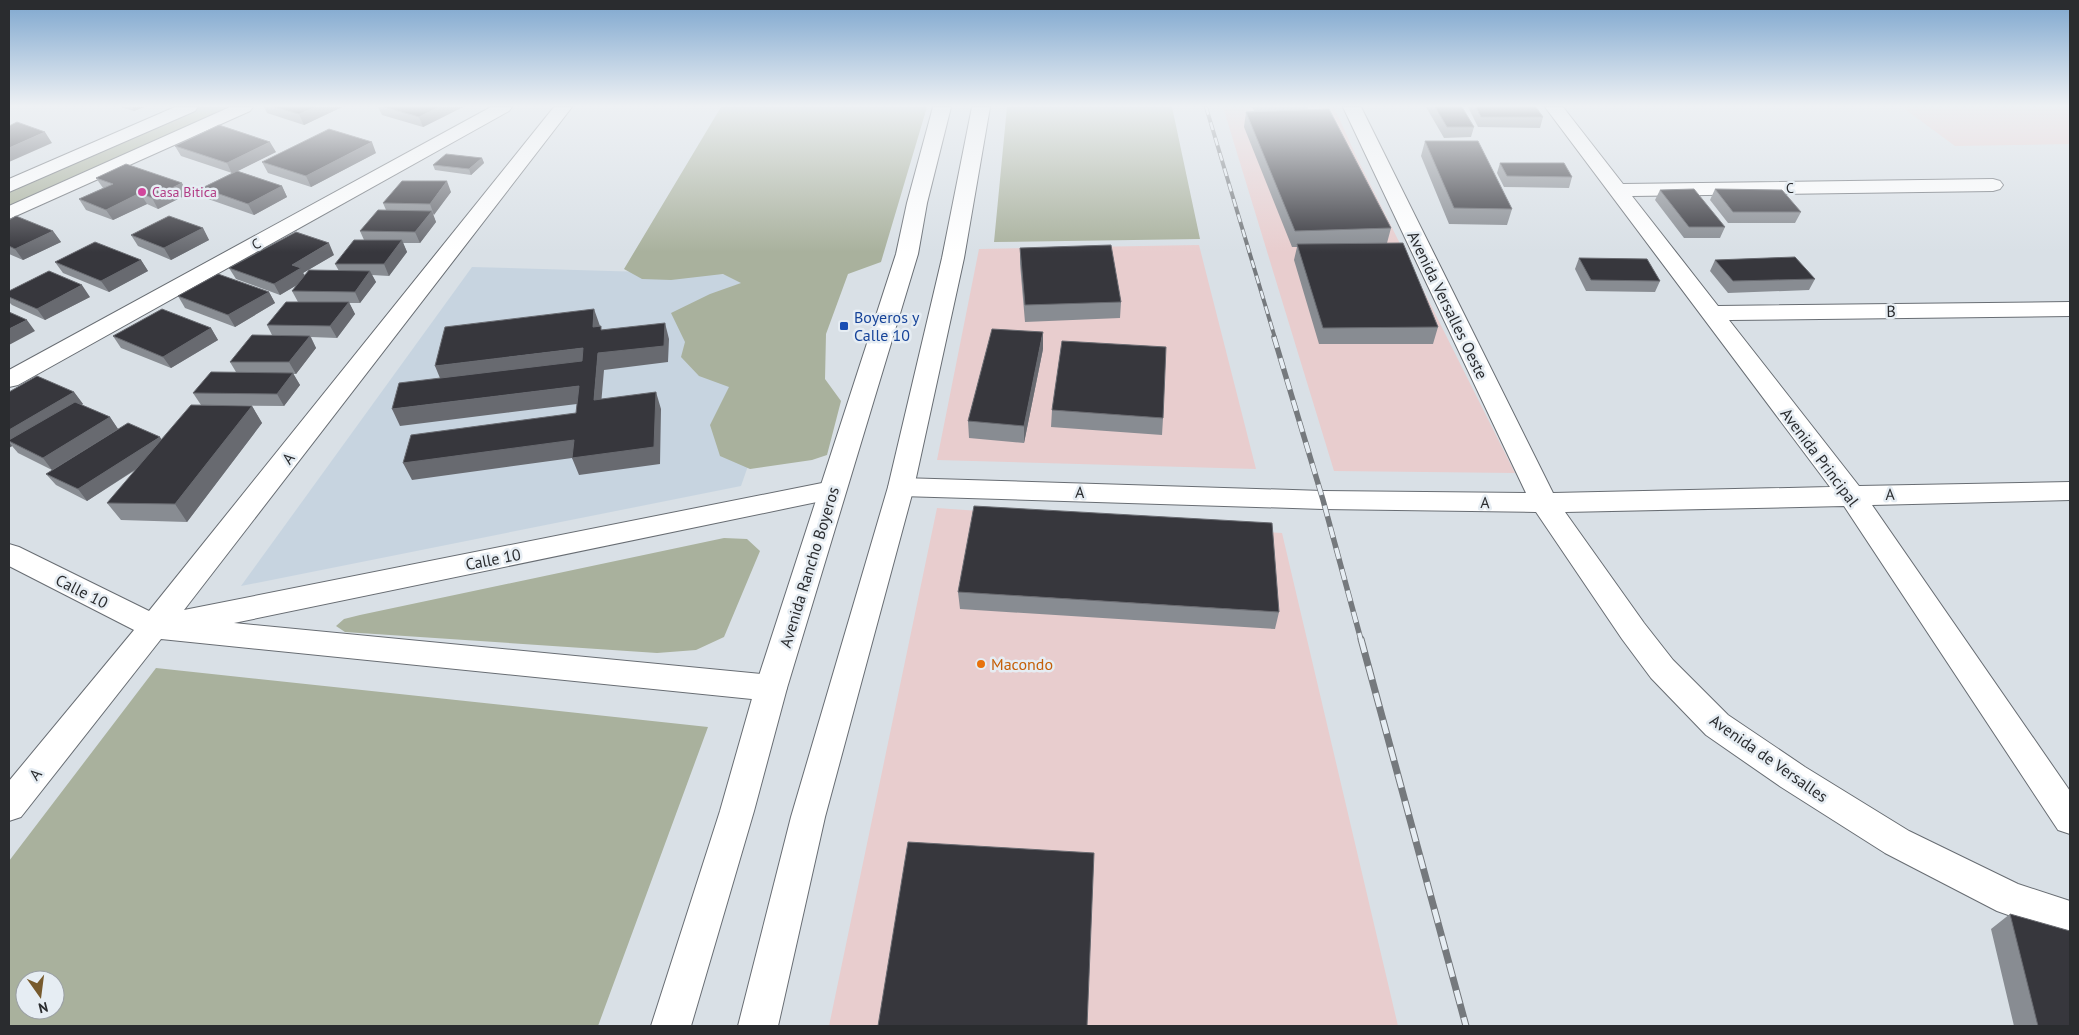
<svg xmlns="http://www.w3.org/2000/svg" width="2079" height="1035" font-family="'PT Sans',sans-serif">
	<style>
		.built { fill: #c7d4e0 }
		.industrial { fill: #e8cdce }
		.green { fill: #a9b19d; fill-rule: evenodd }
		.lines { fill: none; stroke-linecap: round; stroke-linejoin: round }
		.minor-casing { stroke: #686d73; stroke-width: 2 }
		.major-casing { stroke: #686d73; stroke-width: 2 }
		.highway-casing { stroke: #686d73; stroke-width: 2 }
		.minor { fill: #fff; fill-rule: evenodd }
		.major { fill: #fff; fill-rule: evenodd }
		.highway { fill: #fff; fill-rule: evenodd }
		.rail-far2-casing { stroke: #75797d; stroke-width: 4 }
		.rail-far1-casing { stroke: #75797d; stroke-width: 5.5 }
		.rail-casing { stroke: #75797d; stroke-width: 7 }
		.rail-far2 { stroke: #e6edf3; stroke-width: 2.5; stroke-dasharray: 8; stroke-linecap: butt }
		.rail-far1 { stroke: #e6edf3; stroke-width: 4; stroke-dasharray: 11; stroke-linecap: butt }
		.rail { stroke: #e6edf3; stroke-width: 5; stroke-dasharray: 14; stroke-linecap: butt }
		.wall { fill: #888c92 }
		.shaded-wall { fill: #686a70 }
		.building { fill: #37373d; stroke: #686a70 }
		.hotel-dot { fill: #d1479c; stroke: #e6edf3; stroke-width: 2 }
		.transit-dot { fill: #1a4fb4; stroke: #e6edf3; stroke-width: 2 }
		.food-dot { fill: #e8710a; stroke: #e6edf3; stroke-width: 2 }
		.labels { text-anchor: middle; dominant-baseline: central; stroke-width: 5; stroke-linejoin: round; paint-order: stroke }
		.far-street-label { font-size: 14px; fill: #2a2c2f; stroke: #e6edf3 }
		.far-hotel-label { font-size: 14px; fill: #b23c85; stroke: #e6edf3; text-anchor: start }
		.street-label { font-size: 16px; fill: #2a2c2f; stroke: #e6edf3 }
		.transit-label { font-size: 16px; fill: #164399; stroke: #e6edf3; text-anchor: start }
		.food-label { font-size: 16px; fill: #c56008; stroke: #e6edf3; text-anchor: start }
	</style>
	<rect width="100%" height="100%" fill="#d9e0e6"/>
	<path class="built" d="M472,267l342,10 -73,209 -500,100z"/>
	<path class="industrial" d="M1223,107h111l22,49 159,317 -181,-2z
		M1902,107h168v37l-115,2z
		M1199,245l57,224 -319,-9 42,-211z
		M937,508l345,25 116,493h-569z"/>
	<path class="green" d="M198,107h33l-222,100v-15z
		M721,107h206l-46,155 -33,12 -22,60 -1,45 16,22 -14,54 -15,5 -62,9 -30,-13 -10,-31 19,-38 -30,-11 -18,-19 4,-15 -14,-29 39,-19 31,-11 -18,-9 -52,6 -29,-1 -18,-10z
		M1007,107h165l28,132 -206,3z
		M724,538l23,1 13,12 -36,86 -28,13 -39,3 -312,-21 -9,-6 8,-7 16,-4z
		M156,668l552,59 -110,299h-589v-165zM25,980h30v30h-30z"/>
	<g class="lines">
		<defs>
			<path id="minor" d="M491,107h21l-3,4 -491,274 -9,2v-17z
				M554,107h18l-388,503 648,-129 9,2 4,7 -4,7 -607,126 537,52 11,4 5,9 -5,9 -11,4 -610,-62 -140,178 -12,4v-40l125,-151 -125,-64v-22l10,3 130,64z
				M1343,107h18l192,386 277,-6 -285,-380h18l60,77 370,-5 7,2 3,4 -3,4 -7,2 -361,5 86,110 352,-4v14l-341,4 130,166 211,-4v18l-198,5 198,286v43l-12,-4 -214,-324 -279,6 79,111 29,37 55,55 77,52 104,64 109,53 52,17v36l-73,-26 -112,-58 -104,-66 -75,-52 -55,-57 -29,-39 -86,-127 -213,-3 -422,-13 -9,-2 -4,-7 4,-7 9,-2 422,13 203,2z"/>
			<path id="major" d="M175,107h23l-3,4 -186,81v-13z
				M230,107h23l-3,4 -241,108v-13z"/>
			<path id="highway" d="M933,107h18l-24,96 -9,51 -131,434 -33,123 -63,215h-40l69,-215 35,-123 141,-434 11,-51z
				M972,107h18l-26,151 -50,229 -89,330 -47,209h-40l53,-209 97,-330 54,-229z"/>
		</defs>
		<use href="#minor" class="minor-casing"/>
		<use href="#major" class="major-casing"/>
		<use href="#highway" class="highway-casing"/>
		<use href="#minor" class="minor"/>
		<use href="#major" class="major"/>
		<use href="#highway" class="highway"/>
		<defs>
			<path id="rail-far2" d="M1206,107l69,231"/>
			<path id="rail-far1" d="M1274,337l49,163 38,140"/>
			<path id="rail" d="M1361,639l105,387"/>
		</defs>
		<use href="#rail-far2" class="rail-far2-casing"/>
		<use href="#rail-far1" class="rail-far1-casing"/>
		<use href="#rail" class="rail-casing"/>
		<use href="#rail-far2" class="rail-far2"/>
		<use href="#rail-far1" class="rail-far1"/>
		<use href="#rail" class="rail"/>
	</g>
	<path class="wall" d="M121,107h23l-10,4z
		M264,107h78l-38,18 -37,-12z
		M378,107h85l-40,20 -41,-12z
		M1252,107h56l-1,3 84,118 -4,15 51,84 -5,17h-114l-25,-84 3,-13h-5l-48,-120 2,-15 8,-1z
		M1426,107h36l12,20 -3,10 -27,1z
		M1468,107h68l7,10 -3,11 -62,-1z
		M1425,141l87,68 -5,16 -58,-1 -28,-68z
		M175,146l101,6 -39,19 45,15 5,11 -33,18 -46,-16 -6,-11 30,-15 -51,-17z
		M376,153l-65,34 -43,-14 -6,-11z
		M482,158l2,5 -13,12 -36,-5 -2,-5z
		M1500,163l72,14 -3,11 -65,-1 -7,-14z
		M96,178l92,16 -30,15 -11,-5 -34,16 -27,-10 -7,-11 24,-11z
		M1715,189l86,23 -6,11h-67l-18,-23z
		M1660,190l65,37 -5,11h-36l-29,-38z
		M451,192l-18,23 3,7 -16,21h-17l4,9 -18,24 -17,-1 4,7 -16,21h-11l6,11 -18,24 -26,-1 5,11 -20,26h-3l7,11 -16,21 -83,-1 -8,-12 43,-21 -6,-10 42,-27 -5,-10 31,-23 -6,-11 5,-6 -17,10 -44,-16 -7,-11 105,-13 -31,18 2,2 34,-4 -4,-7 29,-24 -4,-9 26,-21 -3,-7z
		M9,220l44,11 8,11 -38,18 -14,-6z
		M203,228l6,12 -38,20 -33,-14 -7,-11z
		M1020,248l101,54 -1,16 -95,4 -5,-58z
		M1579,258l81,23 -5,11 -69,-1 -11,-22z
		M141,260l7,11 -39,21 -46,-19 -8,-11z
		M1715,260l100,19 -6,11 -81,3 -18,-22z
		M9,291l81,6 -45,23 -33,-15 -3,-3z
		M269,292l6,11 -40,24 -50,-19 -7,-12z
		M211,328l7,12 -47,28 -50,-20 -8,-12z
		M1043,349l-19,94 -55,-5 -1,-17z
		M9,392h65l9,12 -2,1 29,12 8,12 -66,41 -34,-17 -6,-7 -3,2z
		M252,406l10,17 -75,99 -66,-2 -14,-17 30,-34 -50,32 -31,-16 -10,-11 116,-35z
		M1052,410l111,8 -1,17 -111,-8z
		M958,592l321,20 -4,17 -315,-20z
		M2010,914l60,112h-56l-23,-97z"/>
	<path class="shaded-wall" d="M132,107h12l-10,4z
		M316,107h26l-38,18 -5,-11z
		M439,107h24l-40,20 -4,-10z
		M45,132l7,11 -43,19v-14z
		M270,142l6,10 -44,22 -5,-11z
		M372,142l4,11 -65,34 -5,-11z
		M482,158l2,5 -13,12 -2,-6z
		M447,181l4,11 -17,23 -4,-11z
		M182,183l6,11 -30,15 -6,-11z
		M282,186l5,11 -33,18 -6,-11z
		M140,193l7,11 -34,16 -7,-10z
		M432,211l4,11 -16,21 -5,-11z
		M203,228l6,12 -38,20 -7,-12z
		M53,231l8,11 -38,18 -8,-11z
		M402,240l5,12 -18,24 -5,-12z
		M329,243l5,12 -31,18 4,6 -27,16 -6,-11 18,-19z
		M141,260l7,11 -39,21 -8,-11z
		M370,271l6,11 -16,21 -5,-11z
		M82,285l8,12 -45,23 -8,-11z
		M269,292l6,11 -40,24 -7,-12z
		M349,302l6,12 -18,24 -7,-12z
		M594,309l6,17 -2,18 -5,-17z
		M27,320l8,11 -26,14v-16z
		M665,323l4,16 -1,23 -64,8 -4,47 -6,-17 4,-47z
		M211,328l7,12 -47,28 -8,-11z
		M1043,332v17l-19,94v-17z
		M310,336l6,12 -20,26 -7,-12z
		M583,348l6,17 -147,18 -7,-17z
		M293,373l7,12 -16,21 -7,-12z
		M579,386l6,17 -185,23 -8,-17z
		M74,392l9,12 -69,40 -5,-3v-11z
		M656,392l5,17 -1,55 -81,11 -7,-17 -160,22 -9,-17z
		M252,406l10,17 -75,99 -12,-18z
		M110,417l8,12 -66,41 -9,-12z
		M160,437l8,11 -81,53 -9,-12z
		M9,442l3,4 -3,2z"/>
	<path class="building" d="M274,107h42l-17,7z
		M384,107h55l-20,10z
		M1435,107h27l12,20h-27z
		M1476,107h60l7,10h-62z
		M1329,109l62,119 -96,3 -49,-119z
		M17,122l28,10 -36,16v-22z
		M219,125l51,17 -43,21 -52,-17z
		M329,129l43,13 -66,34 -44,-14z
		M1425,141h53l34,68 -58,-1z
		M446,154l36,4 -13,11 -36,-4z
		M1500,163h64l8,14 -65,-1z
		M126,164l56,19 -30,15 -12,-5 -34,17 -27,-11 34,-15 -17,-6z
		M237,171l45,15 -34,18 -46,-16z
		M402,181h45l-17,23 -47,-1z
		M1694,189l31,38h-36l-29,-37z
		M1715,189l67,1 19,22h-68z
		M378,210l54,1 -17,21 -55,-1z
		M16,216l37,15 -38,18 -6,-3v-26z
		M169,216l34,12 -39,20 -33,-13z
		M296,232l33,11 -37,22 9,3 -27,16 -45,-16z
		M354,240h48l-18,24h-49z
		M95,242l46,18 -40,21 -46,-19z
		M1403,243l35,84 -115,1 -26,-84z
		M1111,245l10,57 -96,3 -5,-57z
		M1795,257l20,22 -82,2 -18,-21z
		M1579,258l68,1 13,22 -69,-1z
		M309,270l61,1 -15,21 -63,-1z
		M49,271l33,14 -45,24 -28,-12v-6z
		M218,274l51,18 -41,23 -50,-19z
		M286,302h63l-19,24 -63,-1z
		M162,309l49,19 -48,29 -50,-21z
		M594,309l-1,18 8,-1v4l64,-7 -1,23 -66,7 -4,47 62,-8 -2,55 -82,11 2,-18 -171,23 8,-28 165,-22 3,-27 -187,23 7,-26 183,-22 1,-13 -148,18 10,-39z
		M9,312l18,8 -18,9z
		M992,329l51,3 -19,94 -56,-5z
		M252,335l58,1 -21,26h-59z
		M1062,341l104,6 -3,71 -111,-8z
		M211,372l82,1 -16,21 -84,-1z
		M37,376l37,16 -65,38v-38z
		M75,402l35,15 -67,41 -34,-17v-1z
		M191,405l61,1 -77,98 -68,-1z
		M128,423l32,14 -82,52 -32,-15z
		M974,506l298,17 7,89 -321,-20z
		M908,842l186,11 -7,173h-209z
		M2010,914l60,17v95h-32z"/>
	<linearGradient id="sky" x2="0" y2="1"><stop stop-color="#7da6ce"/><stop offset="0.42" stop-color="#eef1f4"/><stop offset="1" stop-color="#eef1f4" stop-opacity="0"/></linearGradient>
	<rect width="2079" height="252" fill="url(#sky)"/>
	<circle class="hotel-dot" cx="142" cy="192" r="5"/>
	<rect class="transit-dot" x="839" y="321" width="10" height="10" rx="2.5"/>
	<circle class="food-dot" cx="981" cy="664" r="5"/>
	<g class="labels">
		<g class="far-street-label">
			<text transform="translate(1790 188) rotate(-1)">C</text>
			<text transform="translate(256 244) rotate(-29)">C</text>
		</g>
		<g class="far-hotel-label">
			<text x="152" y="192">Casa Bitica</text>
		</g>
		<g class="street-label">
			<text transform="translate(1448 305) rotate(64)">Avenida Versalles Oeste</text>
			<text transform="translate(1891 311) rotate(-1)">B</text>
			<text transform="translate(1820 457) rotate(53)">Avenida Principal</text>
			<text transform="translate(288 458) rotate(-52)">A</text>
			<text transform="translate(1080 492) rotate(2)">A</text>
			<text transform="translate(1890 494) rotate(-1)">A</text>
			<text transform="translate(1485 502) rotate(1)">A</text>
			<text transform="translate(493 559) rotate(-11)">Calle 10</text>
			<text transform="translate(809 567) rotate(-73)">Avenida Rancho Boyeros</text>
			<text transform="translate(82 591) rotate(27)">Calle 10</text>
			<text transform="translate(1769 758) rotate(35)">Avenida de Versalles</text>
			<text transform="translate(35 774) rotate(-51)">A</text>
		</g>
		<g class="transit-label">
			<text x="854" y="317">Boyeros y<tspan x="854" dy="18">Calle 10</tspan></text>
		</g>
		<g class="food-label">
			<text x="991" y="664">Macondo</text>
		</g>
	</g>
	<rect width="2079" height="1035" fill="none" stroke="#2a2c2f" stroke-width="20"/>
	<g transform="translate(40 995) rotate(166)"><circle r="24" fill="#e6edf3" stroke="#9ba0a5"/>
	<path d="M0-4L9 19L0 12L-9 19Z" fill="#775a2d"/>
	<text y="-8" font-size="14" font-weight="bold" text-anchor="middle" fill="#2a2c2f">N</text>
	</g>
</svg>
